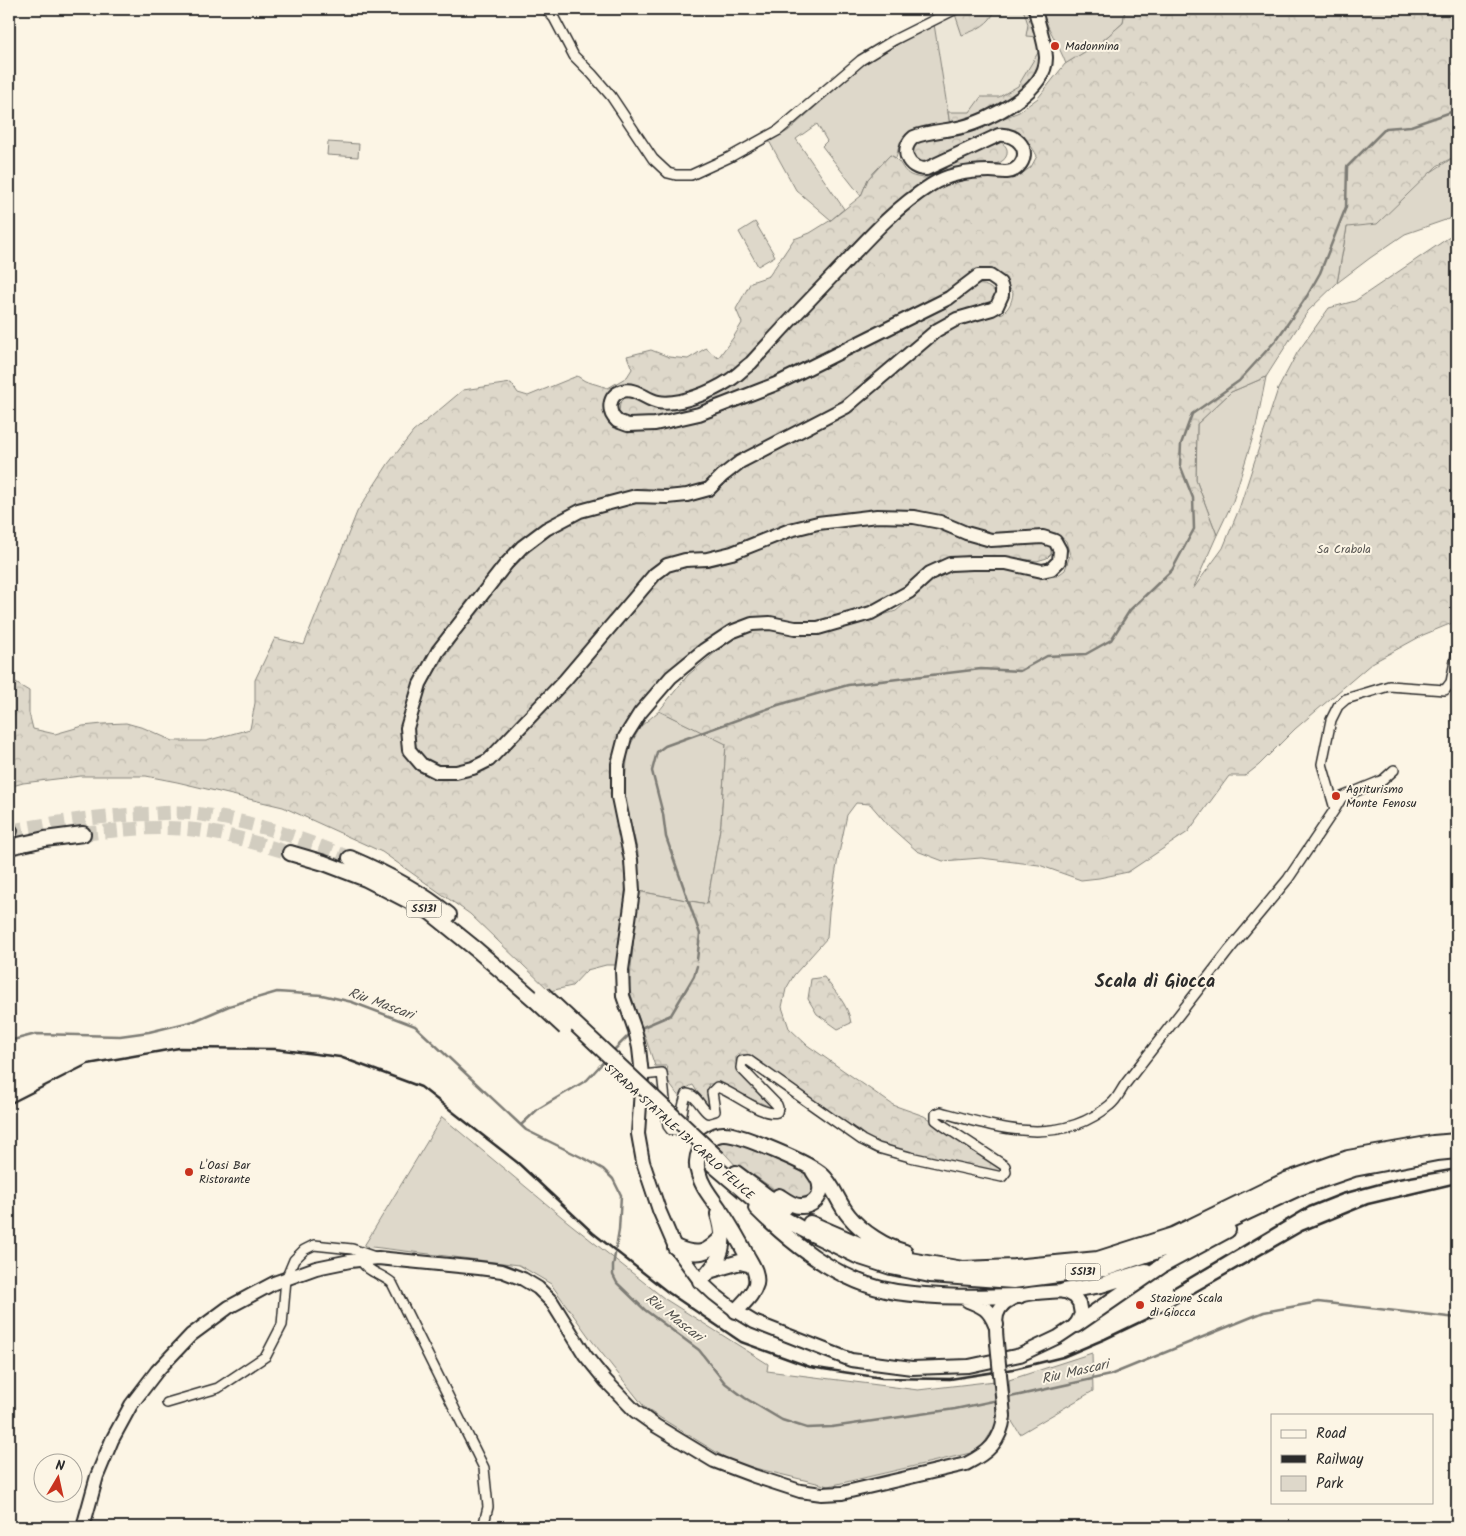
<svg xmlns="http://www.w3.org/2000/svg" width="1466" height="1536" font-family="Kalam,sans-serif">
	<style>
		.built { fill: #ece6d7 }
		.green { fill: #ded8ca; stroke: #84827a }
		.forest { fill: url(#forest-crowns); stroke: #84827a }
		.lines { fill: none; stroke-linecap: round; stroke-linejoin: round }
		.stream { stroke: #7d7b74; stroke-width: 2.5 }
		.trunk-tunnel { stroke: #d2cdc0; stroke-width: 14; stroke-dasharray: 14 7; stroke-linecap: butt }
		.minor-casing { stroke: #2b2b2b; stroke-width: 12 }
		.secondary-casing { stroke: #2b2b2b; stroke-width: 16 }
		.trunk-casing { stroke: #2b2b2b; stroke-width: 18 }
		.minor { stroke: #fcf5e5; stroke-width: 9 }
		.secondary { stroke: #fcf5e5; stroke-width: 12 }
		.trunk { stroke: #fcf5e5; stroke-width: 14 }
		.rail { stroke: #2b2b2b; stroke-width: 2.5 }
		.secondary-bridge-casing { stroke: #2b2b2b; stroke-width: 16; stroke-linecap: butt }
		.trunk-bridge-casing { stroke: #2b2b2b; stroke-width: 18; stroke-linecap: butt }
		.secondary-bridge { stroke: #fcf5e5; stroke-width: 12 }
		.trunk-bridge { stroke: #fcf5e5; stroke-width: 14 }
		.poi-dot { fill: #c8321e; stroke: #fcf5e5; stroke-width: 2 }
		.labels { text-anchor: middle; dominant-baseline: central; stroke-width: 4; stroke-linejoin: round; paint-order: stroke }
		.shield { fill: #fcf5e5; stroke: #6a6863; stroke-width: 1 }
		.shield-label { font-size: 11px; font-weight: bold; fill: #2b2b2b }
		.poi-label { font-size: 12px; fill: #2b2b2b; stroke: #fcf5e5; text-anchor: start }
		.park-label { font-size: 12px; fill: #585653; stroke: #fcf5e5 }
		.street-label { font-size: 12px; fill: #2b2b2b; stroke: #fcf5e5 }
		.water-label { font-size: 14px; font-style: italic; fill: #545350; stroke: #fcf5e5 }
		.district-label { font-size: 18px; font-weight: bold; fill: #2b2b2b; stroke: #fcf5e5 }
	</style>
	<defs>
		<pattern id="forest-crowns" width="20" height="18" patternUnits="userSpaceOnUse" patternTransform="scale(1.25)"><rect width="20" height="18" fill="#ded8ca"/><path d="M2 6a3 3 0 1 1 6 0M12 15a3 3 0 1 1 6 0" fill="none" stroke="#bfbaae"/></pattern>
	</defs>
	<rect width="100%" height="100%" fill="#fcf5e5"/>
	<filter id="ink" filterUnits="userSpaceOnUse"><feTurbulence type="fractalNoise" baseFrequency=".02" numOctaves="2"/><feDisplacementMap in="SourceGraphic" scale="10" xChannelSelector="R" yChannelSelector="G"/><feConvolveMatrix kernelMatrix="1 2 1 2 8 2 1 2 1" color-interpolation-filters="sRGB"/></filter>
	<g filter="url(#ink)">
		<path class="built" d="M961,9h70l8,42 -10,34 -79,40 -16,-101z"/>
		<path class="green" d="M1041,9h84l-2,14 -22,19 -35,22c-7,-19 -19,-36 -25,-55z
			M934,24l16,101 -42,9 -8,8 -4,16 -6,-3 -22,24 -7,17 -39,-50 5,-5 -10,-17 -21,15 48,70 -13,11 -35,-30 -27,-49 19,-10 77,-68z
			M328,142l31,2 -1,13 -31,-2z
			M1457,155v61l-52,18 -35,24 -33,25 10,-56z
			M755,222l20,34 -17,10 -19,-34z
			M1266,377l-10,50 -23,74 -16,34 -21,-55 1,-56 34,-32z
			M659,711l67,32 -5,80 -14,81 -69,-13v-38l-14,-59 4,-45 13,-23z
			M442,1117l126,105 97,77 103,65 -1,7 151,19 77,-9 1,44 -17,26 -150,35 -95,-23 -88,-54 -57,-72 -38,-53 -32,-19 -155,-19z
			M1092,1353l1,38 -73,43 -9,-14 -2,-40z"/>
		<path class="forest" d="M961,9h35c-6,15 -19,21 -34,26l-7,-21z
			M1023,9h8l6,28 -11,-1 2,-12z
			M1125,9h332v146l-20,11 -60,58 -30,3 -10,56 -29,28 -42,66 -35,15 -34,32 -1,56 21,55 -24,54 30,-41 16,-39 39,-120 19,-36 32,-45 26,-7 102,-69v389l-34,14 -51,28 -77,66 -36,36 -14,11h-16l-41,56 -60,40 -29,6 -18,2 -42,-15 -58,-7 -38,3 -26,-10 -28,-25 -19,-22 -14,-1 -9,12 -9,43 -9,54 -2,26 -33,37 -8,14 -4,18 7,21 18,17 86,60 31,11 71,47 5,5v3l-4,2 -108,-26 -31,-13 -21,-18 -85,-60 -12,-2 -3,2v6l39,47 -59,-25h-8l5,15 -3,10 -5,-5 -12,-19c-7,2 -10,7 -13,13l-15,-20 3,-12h-13l-26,-77 9,-98 69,13 14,-81 5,-79 -67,-33 29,-36 40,-33 17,-10 17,-4 59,6 75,-23 36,-30 15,-11 10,-3 45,2 45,8 10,-1 8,-6 5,-15 -4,-14 -10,-8 -13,-3 -44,5 -128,-23 -145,37 -24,6 -34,4 -14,7 -81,98 -69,71 -18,21 -29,12 -16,-1 -18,-9 -7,-12 -3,-14 3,-18 7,-20 11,-21 43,-64 28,-34 25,-24 23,-18 18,-11 17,-7 27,-8 21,-4 52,-1 19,-5 16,-11 14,-14 81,-44 108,-84 33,-22 44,-9c6,-5 9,-11 10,-20l-12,-16 -24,-5 -19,10 -12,13 -152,75 -82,36 -72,16 -15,-4 -6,-6 1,-9 6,-6 4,-1c39,18 43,15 81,0l165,-158 49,-41 21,-14 19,-5 55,-3 11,-8 6,-11c-9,-19 -24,-26 -43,-26l-67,35 -11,-3 -5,-13 10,-11 37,-2 61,-24 19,-14 27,-34 36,-22 22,-19z
			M1039,51c0,12 -2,23 -9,33 -14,19 -58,34 -80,41l-2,-13h22l11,-15h18l19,-11z
			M999,141c5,3 9,6 8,12 -1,17 -39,12 -53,15 -10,3 -20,10 -29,14l-193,192 -47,21 -17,2 -12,-2 -24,-11 -8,2 -11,8v30l15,9 47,-7 18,-5 97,-36 63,-34 90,-43c18,-10 32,-36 52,-16l-1,5 -4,7 -32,10 -115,91 -136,80 -156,35 -127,145 -16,91 57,20 197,-202 18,-8h21l25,-4 52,-21 45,-14 66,-7 38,3 54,20 19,4 44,-4 7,5v6l-4,4 -10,3 -29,-4 -64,2 -21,12 -30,25 -23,12 -34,10 -26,5 -55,-5 -93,60 -49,95 2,42 8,38 3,27 -3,42 -7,43h-10l-19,5 -15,16 -22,5 -80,-77 -88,-62 -99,-45 -106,-25 -31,-6h-65l-58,7 -14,4v-108l20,12v22l4,16 22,5 28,-8 20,-2 23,-1 18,5 29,13h33l44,-12 5,-26v-23l20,-42 29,7 53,-133 31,-48 25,-32 50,-42 48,-7 7,10 10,3 49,-20 8,5 23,7 19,-11 5,-8 -5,-13 24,-6 18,7 19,2 18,-11 12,10 15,-20 9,-15 -6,-14 15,-27 18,-6 25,-37 16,-6 21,-13 30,-24 7,-17 22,-24c17,8 8,22 36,23l61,-34z
			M824,977c11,15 24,27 27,46l-13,6 -21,-15 -9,-15 3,-20z
			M726,1140l8,2 76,31 5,17 -8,12 -22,-5 -33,-23 -14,-6 -22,-24z"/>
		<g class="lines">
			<path class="stream" d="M697,960l3,-26 -34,-97 -3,-23 -11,-43 5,-19 8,-6 113,-41 70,-20 133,-16 39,2 27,-15 39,-2 25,-14 19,-30 42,-40 22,-41 -1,-31 -13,-33 1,-21 11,-30 47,-33 38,-42 30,-43 13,-23 26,-66 1,-40 39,-39 25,-2 46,-16
				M643,1027l28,-12 23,-39 3,-10
				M9,1041l27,-7 84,2 29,-4 45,-11 35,-15 48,-14 45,3 30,7 63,24 111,104 63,31 14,8 10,10 8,16 -2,35 -6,36v9l4,8 28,27 54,40 26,33 20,15 37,22 25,8 25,-1 123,-18 43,-9
				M612,1052l19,-19
				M521,1125l17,-16 49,-29 20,-22
				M1006,1398l104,-23 154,-63 54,-10 139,16"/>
			<path class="trunk-tunnel" d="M10,831c47,-9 93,-16 141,-17 12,-1 25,-2 38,-1 57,6 109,24 161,45
				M83,834c34,-4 69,-8 103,-5 36,3 70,14 104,24"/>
			<defs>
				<path id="minor" d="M546,9l8,9 20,38 18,18 19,22 42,63 15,14 8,2h15l39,-18 49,-27 82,-70 33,-20 62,-31
					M1394,770l-11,10 -41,17 -7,12 -13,-45 9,-44 7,-14 8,-7 43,-13 56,4 6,-8 6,-31
					M642,1075l20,-2 6,53 3,4h7c5,-11 3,-24 9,-36 10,1 13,13 21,19l7,-2 -3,-19 5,-5c15,4 45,30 60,25l1,-4 -1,-3 -36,-37 1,-7 6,-1 114,80 16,8 32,9 92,20 4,-5 -1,-6 -61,-40 -8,-6v-6l5,-2c57,16 118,36 169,-7 7,-5 11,-15 16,-22l104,-134 58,-70 47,-70
					M361,1260c6,12 21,14 31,23l92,185 4,39 -5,20
					M167,1403l51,-15 48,-32 16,-31 4,-46 8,-19 10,-10 10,-5 38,4 23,8"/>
				<path id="secondary" d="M997,1343c-1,-9 -2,-18 0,-28 7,-25 47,-22 67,-24l11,6 4,6 2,11 -5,11 -18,12 -38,18 -51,11 -57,2 -61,-8 -97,-38 -18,-11 -22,-17 -14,-13 -25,-34 -16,-37 -16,-48 -5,-28 4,-59 -3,-27 -4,-18 -12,-34 -1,-26 11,-79 -2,-31 -13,-63v-33l7,-27 15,-24 31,-36 33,-27 27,-18 21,-8 18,-1 25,5h23l53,-15 38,-21 21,-19 20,-9 22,-1h34l36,8 9,-2 8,-8 1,-11 -5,-9 -12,-4 -52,3 -25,-7 -26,-11 -26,-5 -37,-1 -59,7 -28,7 -58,23 -25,6 -22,1 -18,5 -12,9 -90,106 -76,80 -16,8 -17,4h-19l-16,-8 -12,-14 -2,-22 13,-44 18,-33 68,-87 16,-17 24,-18 34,-18 56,-15 31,1 20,-2 22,-6 13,-13 18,-14 106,-55 91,-77 20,-11 35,-10 5,-3 5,-11v-6l-2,-6 -10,-7h-12l-29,22 -173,86 -77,30 -44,10 -27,1 -11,-4c-10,-9 -9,-26 5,-30 13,-4 24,9 36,11 22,4 55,-11 72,-22 8,-5 14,-12 21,-17 30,-33 60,-65 91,-97 27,-29 55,-60 89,-81 17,-11 39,-14 59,-14 10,0 20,4 28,-4 15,-16 -1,-34 -19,-32l-73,34c-19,0 -27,-20 -12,-32 14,-6 33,-6 48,-10 28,-7 85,-36 84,-70 -1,-16 -8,-33 -11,-48
					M83,1527l14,-51 15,-36 19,-35 26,-34 34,-36 38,-28 45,-24 42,-15 34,-7 28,-3 101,10 23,3 21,8 15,9 14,14 33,53 21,26 29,30 21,15 58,35 40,15 46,15 22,3 20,-1 124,-29c22,-11 35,-22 38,-48"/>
				<path id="trunk" d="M9,831h1
					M9,847l36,-8 38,-5
					M290,853l34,10 42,16 64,33 47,38 59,51
					M350,858c35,15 69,32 99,57
					M712,1164l47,40 43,25 55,27 34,11 39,8 83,6 91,-12 77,-26 118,-55 55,-19 83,-16 20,-2
					M736,1173l32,24 17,11
					M779,1196c6,4 14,10 21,10 12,1 22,-9 20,-20 0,-6 -4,-10 -7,-15
					M756,1208c37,37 87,76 140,84 41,6 82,5 123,4
					M810,1223l53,23 29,11 71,12 51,-2 84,-8 75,-24 113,-55 62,-22 85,-15 24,-2
					M675,1247c23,10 32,7 48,-11
					M712,1270l28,-8 12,3
					M700,1281c23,-21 27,-38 18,-67
					M1064,1291l37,-6 45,-14
					M968,1300c15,6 21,8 28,25
					M736,1311c7,-8 17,-16 20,-27 2,-11 -4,-19 -9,-28 -8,-16 -17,-31 -27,-46 -8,-12 -19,-24 -22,-39 -2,-5 -1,-14 1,-18 4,-10 15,-20 26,-19 15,0 86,30 97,41 12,11 16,28 27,41 13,16 36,31 56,36
					M1076,1325l87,-60 65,-35"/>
			</defs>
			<use href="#minor" class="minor-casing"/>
			<use href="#secondary" class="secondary-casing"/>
			<use href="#trunk" class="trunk-casing"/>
			<use href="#minor" class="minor"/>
			<use href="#secondary" class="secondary"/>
			<use href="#trunk" class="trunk"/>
			<path class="rail" d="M9,1104l79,-40 91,-16 96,1 65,8 81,30 97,76 75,70 76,60 72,49 69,25 72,11 68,1 64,-10 49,-12 42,-18 50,-24 147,-84 66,-27 89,-21
				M1173,1288l136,-81 33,-13 56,-15 59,-10"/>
			<defs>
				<path id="secondary-bridge" d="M997,1343l7,73"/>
				<path id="trunk-bridge" d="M543,994l175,164
					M536,1001l29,27"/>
			</defs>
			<use href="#secondary-bridge" class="secondary-bridge-casing"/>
			<use href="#trunk-bridge" class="trunk-bridge-casing"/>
			<use href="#secondary-bridge" class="secondary-bridge"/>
			<use href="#trunk-bridge" class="trunk-bridge"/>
		</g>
	</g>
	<g class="poi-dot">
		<circle cx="1055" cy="46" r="5"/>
		<circle cx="1336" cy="796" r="5"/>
		<circle cx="189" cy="1172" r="5"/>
		<circle cx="1140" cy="1305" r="5"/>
	</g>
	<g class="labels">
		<g class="shield">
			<rect x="406.5" y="900.5" width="35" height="17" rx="4"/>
			<rect x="1065.5" y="1263.5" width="35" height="17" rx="4"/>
		</g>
		<g class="shield-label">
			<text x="424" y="909">SS131</text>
			<text x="1083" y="1272">SS131</text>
		</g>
		<g class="poi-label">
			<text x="1065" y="46">Madonnina</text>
			<text x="1346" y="789">Agriturismo<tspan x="1346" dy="14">Monte Fenosu</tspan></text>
			<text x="199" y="1165">L'Oasi Bar<tspan x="199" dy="14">Ristorante</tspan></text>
			<text x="1150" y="1298">Stazione Scala<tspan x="1150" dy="14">di Giocca</tspan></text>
		</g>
		<g class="park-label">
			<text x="1344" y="549">Sa Crabola</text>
		</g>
		<g class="street-label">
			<text transform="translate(679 1132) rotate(42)">STRADA STATALE 131 CARLO FELICE</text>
		</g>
		<g class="water-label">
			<text transform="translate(381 1004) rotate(20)">Riu Mascari</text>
			<text transform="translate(674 1318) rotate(38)">Riu Mascari</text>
			<text transform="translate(1075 1372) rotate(-13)">Riu Mascari</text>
		</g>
		<g class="district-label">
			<text x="1155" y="982">Scala di Giocca</text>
		</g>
	</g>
	<rect width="1466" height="1536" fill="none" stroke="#fcf5e5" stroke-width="30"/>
	<rect x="15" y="15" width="1436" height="1506" fill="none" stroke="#2b2b2b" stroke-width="2" filter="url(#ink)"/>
	<rect x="1271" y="1414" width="162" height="90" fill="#fcf5e5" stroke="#a8a49b"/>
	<rect x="1281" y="1430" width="25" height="8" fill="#fcf5e5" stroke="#a8a49b"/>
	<text x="1316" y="1438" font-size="15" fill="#2b2b2b">Road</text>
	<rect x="1281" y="1455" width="25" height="8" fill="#2b2b2b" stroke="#a8a49b"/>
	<text x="1316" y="1464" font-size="15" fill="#2b2b2b">Railway</text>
	<rect x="1281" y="1476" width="25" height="15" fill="#ded8ca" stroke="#a8a49b"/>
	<text x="1316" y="1488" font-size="15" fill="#2b2b2b">Park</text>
	<g transform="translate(58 1478) rotate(9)"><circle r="24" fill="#fcf5e5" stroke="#a8a49b"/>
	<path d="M0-4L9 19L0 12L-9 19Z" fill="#c8321e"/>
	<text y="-8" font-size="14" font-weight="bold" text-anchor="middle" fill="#2b2b2b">N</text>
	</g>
</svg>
